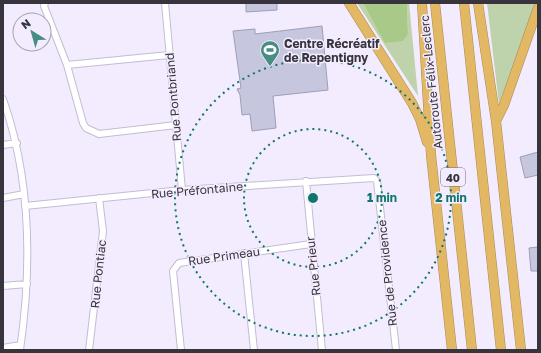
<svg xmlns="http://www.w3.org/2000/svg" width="541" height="353" font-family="'Golos Text',sans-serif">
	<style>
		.green { fill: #bed3ab }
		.forest { fill: #a9c988 }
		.building { fill: #c6c6de; stroke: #9e9eb5 }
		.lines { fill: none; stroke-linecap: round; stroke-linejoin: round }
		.minor-casing { stroke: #c6bcd2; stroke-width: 8 }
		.highway-casing { stroke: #a78a57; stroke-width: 10 }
		.minor { stroke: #fff; stroke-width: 6 }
		.highway { stroke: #e3b865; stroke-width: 9 }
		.ring { fill: none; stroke: #0f766e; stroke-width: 2; stroke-dasharray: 2 4 }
		.labels { text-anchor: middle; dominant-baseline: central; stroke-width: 3; stroke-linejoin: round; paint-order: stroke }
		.shield { fill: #f3ebfe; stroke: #706b77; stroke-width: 1 }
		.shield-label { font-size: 11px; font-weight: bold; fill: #38343d }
		.poi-label { font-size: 12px; font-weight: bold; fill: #38343d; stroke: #f3ebfe; text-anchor: start }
		.street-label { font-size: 12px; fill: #38343d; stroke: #f3ebfe }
		.centre { fill: #0f766e; stroke: #f3ebfe; stroke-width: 2 }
		.ring-label { font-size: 12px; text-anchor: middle; font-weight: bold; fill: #0f766e; stroke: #f3ebfe; stroke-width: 3; stroke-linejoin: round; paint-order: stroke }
	</style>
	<rect width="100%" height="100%" fill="#f3ebfe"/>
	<path class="green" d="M357,3h6l23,40 22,-9 -1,-31h2l9,93z
		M487,3h49l-37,101z"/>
	<path class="forest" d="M363,3h44l1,31 -5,7 -18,2z"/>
	<path class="building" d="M246,3h31v7l-31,2z
		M322,26l6,64 -55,6 3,32 -24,3 -2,-17 -8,1 -2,-20 -3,-6 4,-1 -8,-57 22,-2v5z
		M538,152v23l-13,3 -5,-21z
		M538,247v24h-7l-2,-23z"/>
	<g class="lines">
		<defs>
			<path id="minor" d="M45,3l-1,3 23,59 16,58 3,5 13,6 77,-9
				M165,3l17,187
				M67,65l102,-10
				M3,99c28,80 29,168 17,251
				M3,145l14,-2
				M306,181l16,169
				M3,198l21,-4
				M25,206l157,-16 192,-12 3,3 19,169
				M244,253l10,97
				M3,286l24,-2
				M3,348l17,-3
				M89,350l14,-119 -4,-33
				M181,350l-8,-79 6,-8 132,-19"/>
			<path id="highway" d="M349,3l63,100 8,16 7,23
				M422,3l9,152 21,195
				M435,3l37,347
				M464,3l37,347
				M478,3l18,118 25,229
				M496,121l8,-16 34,-97"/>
		</defs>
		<use href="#minor" class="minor-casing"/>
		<use href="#highway" class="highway-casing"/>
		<use href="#minor" class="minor"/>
		<use href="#highway" class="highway"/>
	</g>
	<g class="ring">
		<circle cx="313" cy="198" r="69"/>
		<circle cx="313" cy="198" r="138"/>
	</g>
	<defs>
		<symbol id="stadium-pin" viewBox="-11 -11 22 30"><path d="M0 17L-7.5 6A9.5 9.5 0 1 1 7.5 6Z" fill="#488d84" stroke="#f3ebfe"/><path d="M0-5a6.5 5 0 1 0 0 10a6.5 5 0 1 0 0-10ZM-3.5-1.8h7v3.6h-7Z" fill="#fff"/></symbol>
	</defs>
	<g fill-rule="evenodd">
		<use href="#stadium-pin" x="259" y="39" width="22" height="30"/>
	</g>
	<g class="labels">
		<rect class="shield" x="441" y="168" width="24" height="18" rx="3"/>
		<g class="shield-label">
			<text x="453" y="177">40</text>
		</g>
		<g class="poi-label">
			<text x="284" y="43">Centre Récréatif<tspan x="284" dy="14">de Repentigny</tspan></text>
		</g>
		<g class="street-label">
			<text transform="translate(431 82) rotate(-96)">Autoroute Félix-Leclerc</text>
			<text transform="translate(173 97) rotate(-95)">Rue Pontbriand</text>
			<text transform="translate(197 190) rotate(-5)">Rue Préfontaine</text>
			<text transform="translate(224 256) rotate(-8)">Rue Primeau</text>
			<text transform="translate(313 266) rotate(-96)">Rue Prieur</text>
			<text transform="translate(387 273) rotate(-96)">Rue de Providence</text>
			<text transform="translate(98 274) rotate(-84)">Rue Pontiac</text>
		</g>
	</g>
	<circle cx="313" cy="198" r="6" class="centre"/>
	<g class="ring-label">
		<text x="382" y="202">1 min</text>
		<text x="451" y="202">2 min</text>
	</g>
	<rect width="541" height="353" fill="none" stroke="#38343d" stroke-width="8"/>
	<g transform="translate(32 32) rotate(323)"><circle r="19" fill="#f3ebfe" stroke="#a8a2b1"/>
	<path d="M0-3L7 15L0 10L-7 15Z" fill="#488d84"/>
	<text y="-6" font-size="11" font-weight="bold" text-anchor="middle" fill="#38343d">N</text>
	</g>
</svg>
